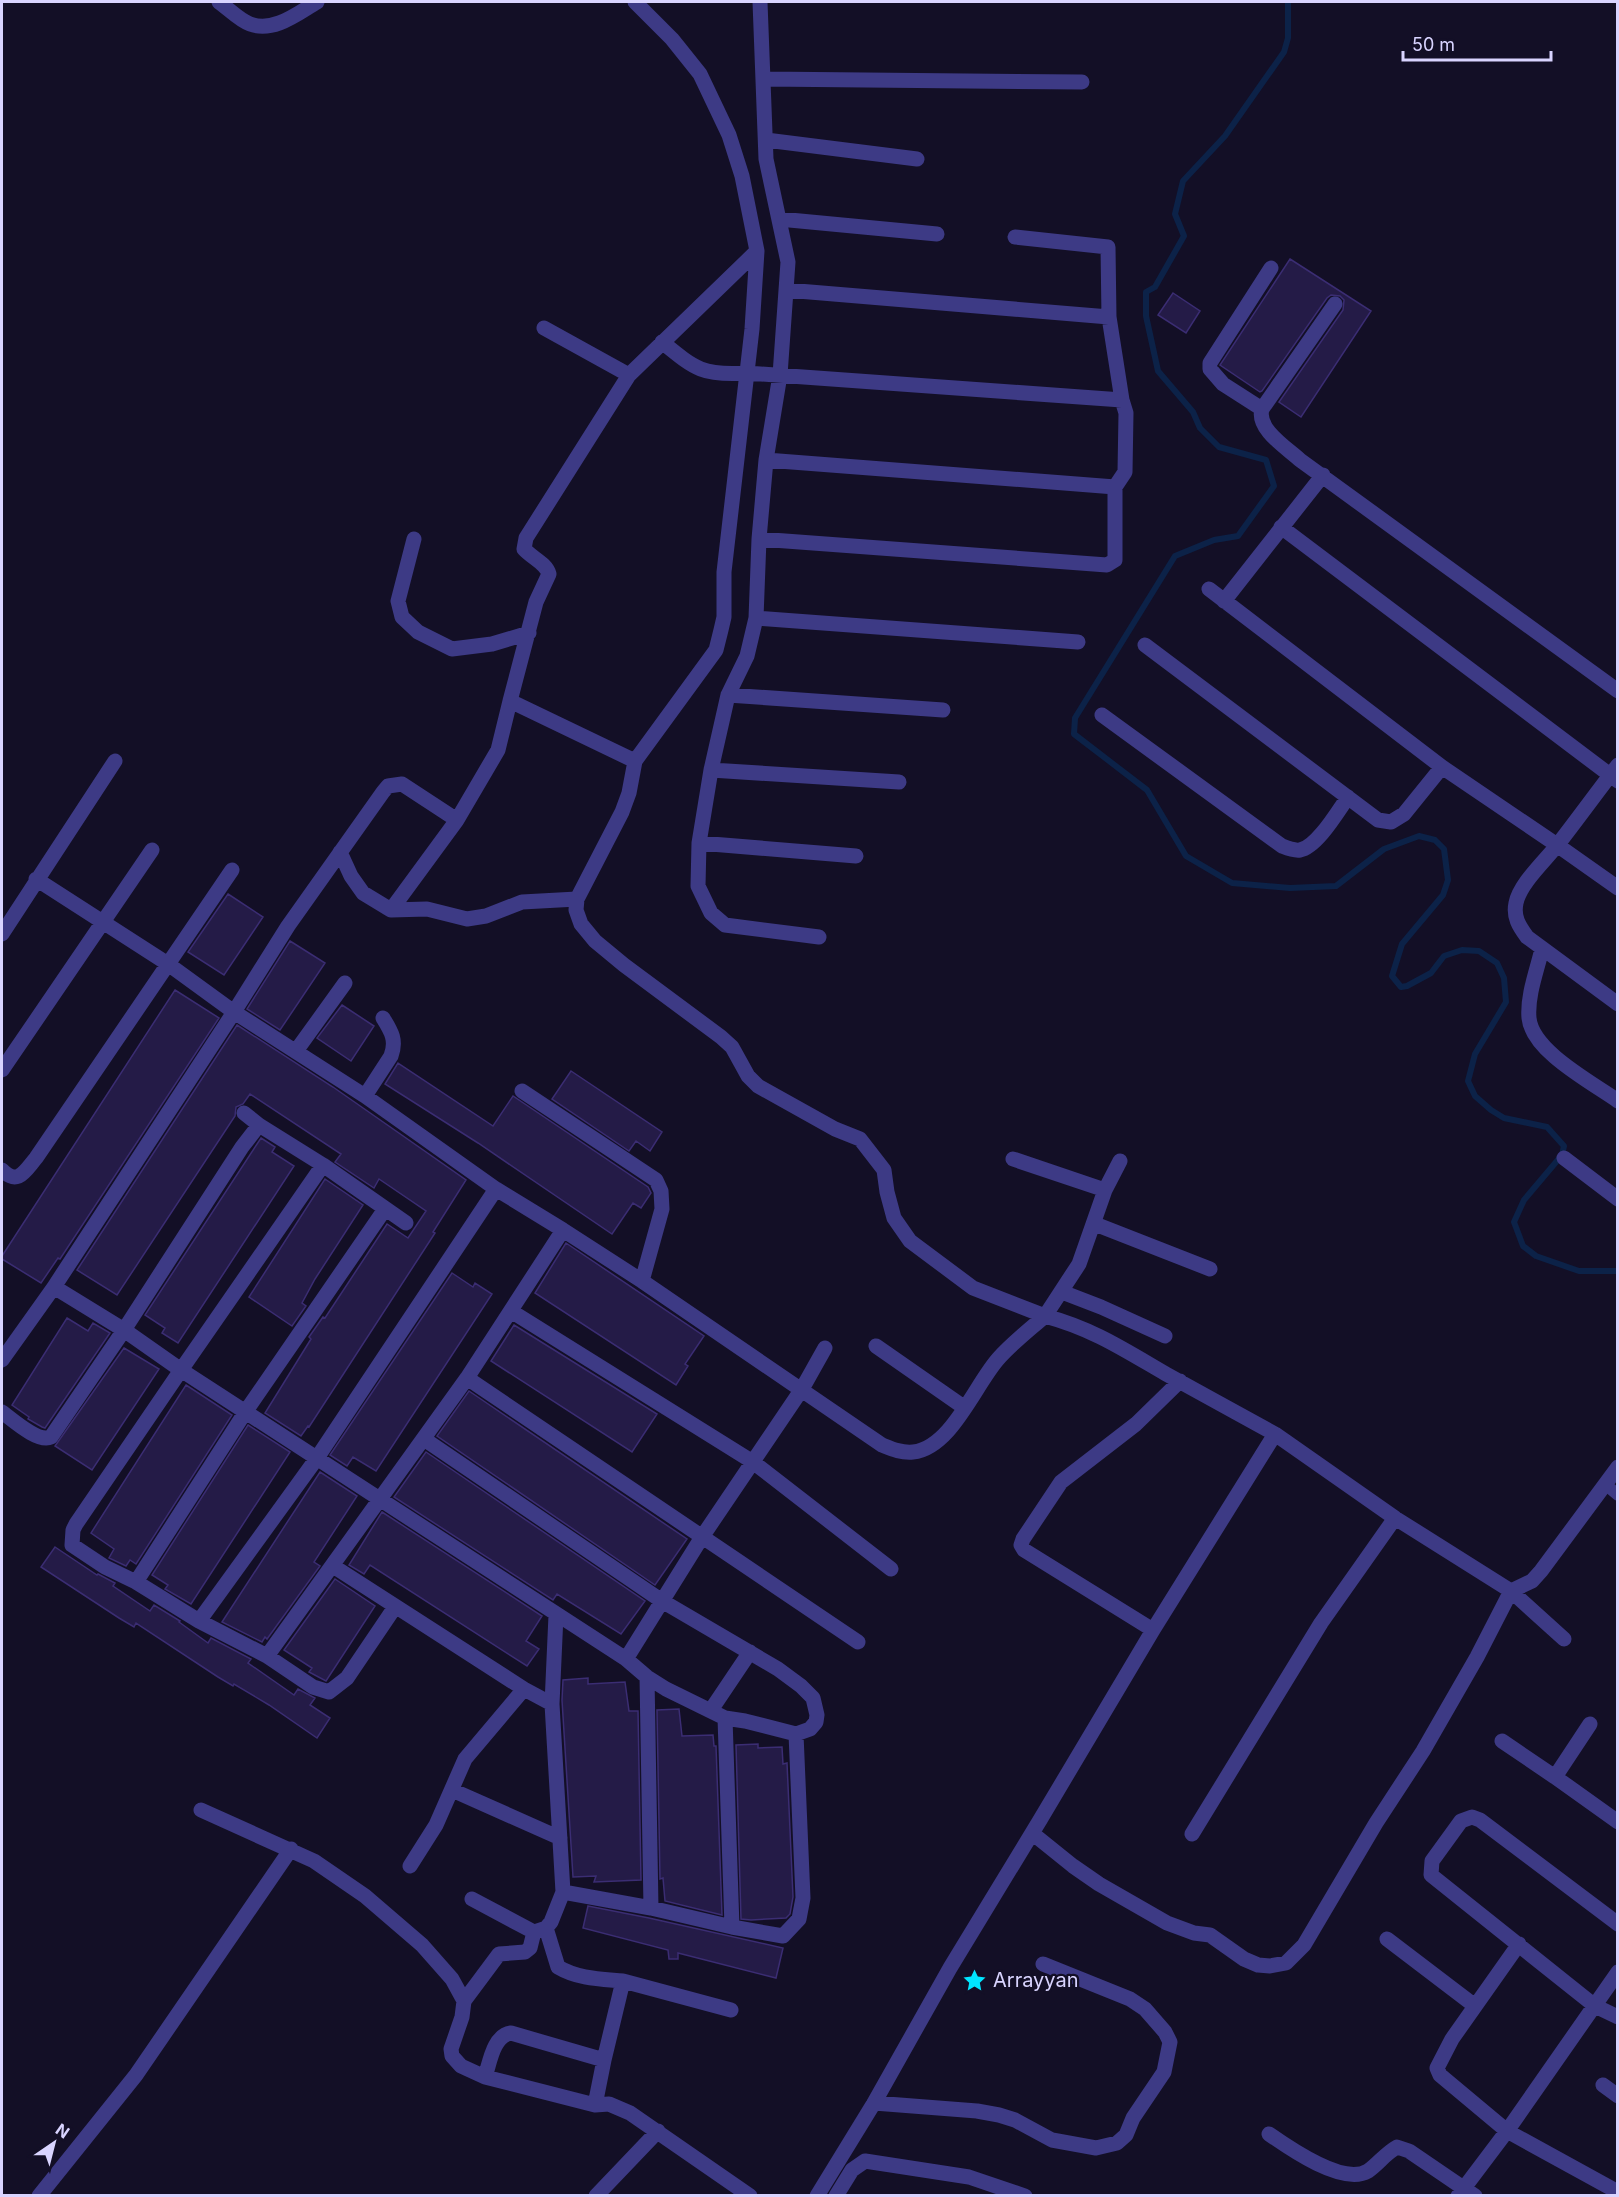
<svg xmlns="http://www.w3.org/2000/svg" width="1619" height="2197" font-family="Inter,sans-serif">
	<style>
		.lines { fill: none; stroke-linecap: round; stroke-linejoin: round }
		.stream { stroke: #0c2248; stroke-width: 6 }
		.building { fill: #241b47; stroke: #3b2d73; stroke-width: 1.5 }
		.service { stroke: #3d3a85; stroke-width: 12 }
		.minor { stroke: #3d3a85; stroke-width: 15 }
		.labels { text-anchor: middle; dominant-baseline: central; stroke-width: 4.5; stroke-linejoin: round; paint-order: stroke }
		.poi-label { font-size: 20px; fill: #d9d4ff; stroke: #130f26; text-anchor: start }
	</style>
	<rect width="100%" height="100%" fill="#130f26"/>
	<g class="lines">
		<path class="stream" d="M1288,2v36l-4,14 -59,84 -42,45 -8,33 9,22 -29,51 -9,5v24l12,55 35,41 7,16 19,19 47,13 8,26 -36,50 -24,4 -39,16 -100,162 -1,16 73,56 39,66 46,27 58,5 46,-2 48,-37 35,-13 16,4 9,9 4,31 -5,15 -41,49 -10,32 9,11 6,-1 24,-13 13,-17 18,-6 17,1 18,12 7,15 2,24 -31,52 -7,27 7,15 16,14 13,8 43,9 17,19 -2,9 -38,45 -10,22 9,24 13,10 43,15h39"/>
	</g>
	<path class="building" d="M1290,259l81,52 -70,106 -22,-15 64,-92 1,-10 -4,-4 -9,-1 -4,3 -65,93 -2,1 -40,-27z
		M1173,293l27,18 -14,22 -28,-18z
		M228,894l35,23 -39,58 -36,-23z
		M290,941l35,22 -45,67 -33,-21z
		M175,990l44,28 -159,241 -2,-1 -17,25 -39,-24v-3z
		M342,1005l32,21 -23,35 -34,-23z
		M237,1025l96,62 133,93 -33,52 2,1 -126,194 -1,-1 -7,10 -36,-23 46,-74 -2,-2 14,-20 2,1 62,-94 21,14 18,-27 -47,-32 -5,9 -39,-26 6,-8 -91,-60 -7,10 -7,3 -1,9 -118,179 -40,-25z
		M398,1063l95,63 20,-30 135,91 3,6 -10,15 -8,-5 -21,31 -134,-91 -93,-59z
		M571,1071l91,61 -12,19 -14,-10 -7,10 -77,-52z
		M261,1138l14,9 -3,5 22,14 -116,177 -16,-10 3,-5 -20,-13z
		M325,1179l38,26 -48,74 -13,24 4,3 -14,20 -43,-29z
		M566,1243l138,93 -19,28 3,2 -12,19 -141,-92z
		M452,1273l21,14 2,-4 17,11 -116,177 -23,-14 -6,9 -17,-11z
		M67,1318l21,13 5,-8 17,10 -65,95 -3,-1 -14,-8 1,-2 -17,-12z
		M514,1325l143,89 -25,38 -141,-91z
		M124,1348l35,21 -67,101 -37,-24z
		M186,1385l46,30 -96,149 -6,-4 -4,6 -17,-8 5,-9 -23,-16z
		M469,1391l218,148 -32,46 -218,-149z
		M248,1425l42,27 -99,152 -26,-15 3,-4 -16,-10z
		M426,1452l219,149 -24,33 -64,-40 -4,6 -159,-103z
		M320,1472l37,24 -43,66 6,4 -53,73 -2,-2 -3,5 -40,-20z
		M382,1512l160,104 -16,25 13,8 -12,17 -157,-101 -6,9 -15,-9z
		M55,1547l42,28 1,-1 17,9 -2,3 37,25 4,-6 26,16 -1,1 29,21 3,-5 40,21 -3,4 46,32 4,-6 17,9 -5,7 20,13 -13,20 -48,-33 -35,-21 -1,2 -15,-9 -82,-54 -2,4 -15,-9 -78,-51z
		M335,1579l40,27 -49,75 -17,-9 3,-4 -28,-18z
		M588,1678v6l37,-2 4,29h9l3,169 -47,2 2,-6 -23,1 -11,-177 1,-20z
		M679,1709l3,27 31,-1 1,11h2l6,169 -57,-14 -2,-23 -3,1 -3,-169z
		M758,1744v4l24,-1 1,17 4,-1 6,134 -3,17 -4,4 -35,2 -10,-1 -5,-174z
		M588,1906l61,12 134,30 -7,30 -98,-25v6h-9l-1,-9 -85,-22z"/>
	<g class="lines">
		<path class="service" d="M1605,1484l13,11"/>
		<path class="minor" d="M219,2c10,7 20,18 31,22 24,9 48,-11 67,-22
			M635,2l37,37 28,35 29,61 13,41 15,75 -5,78 -28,243v45l-3,13 -5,20 -81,111 -6,32 -7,19 -45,87 -1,11 5,14 14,17 29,24 97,72 11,10 16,29 10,10 77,43 25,10 24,31 3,22 7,26 16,23 63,47 72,28 34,-52 26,-74 -92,-31
			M760,2l6,157 22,103 -8,113 -14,85 -7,79 -3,79 -9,38 -19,39 -17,75 -12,73 -1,43 13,27 14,12 94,12
			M764,79l318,3
			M766,140l151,19
			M779,219l158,15
			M1015,237l93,10 1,70 13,83 4,13 -1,59 -10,15
			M1271,268l-61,95v6l13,15 39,25c-6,20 25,39 38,51l318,231
			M786,290l323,27
			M544,328l85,47
			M662,342c33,27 41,34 85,31l375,27
			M1262,409l73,-105
			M1281,527l337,254
			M414,539l-16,62 4,16 16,15 34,17 40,-5 37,-11
			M759,539l348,26 8,-5v-73l-349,-27
			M1209,589l233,178 115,78 61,43
			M1224,601l99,-126
			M756,618l322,24
			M1145,645l233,175 13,2 13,-8 38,-47
			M728,695l215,15
			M510,701l26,-99 13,-28c-3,-11 -17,-16 -25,-25l2,-11 103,-163 128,-124
			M1102,715l180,131c5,2 12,5 18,4 17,-3 38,-39 48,-53
			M1618,765c-20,26 -39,52 -59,78 -13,17 -39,40 -43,60 -3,14 3,23 11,34l91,67
			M711,770l188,12
			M699,843l157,13
			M340,852l11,24 12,17 28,17 36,-1 40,10 19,-3 36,-14 55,-3
			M36,879l132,85 66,48 131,84 131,93 67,41 79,51 240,164c10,4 19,8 31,7 38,-4 62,-67 85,-93 13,-15 31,-29 47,-43 48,13 78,33 121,58 36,20 73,40 109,60
			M391,910l66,-90 41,-70 12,-49 125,60
			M2,934l113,-173
			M1542,949c-5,21 -15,47 -13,69 3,33 62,64 89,83
			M296,1051l49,-68
			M2,1070l150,-220
			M522,1091l134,89 5,11 1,18 -20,72
			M365,1096l26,-40c6,-16 0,-25 -8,-38
			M244,1113l15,12
			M1564,1158l54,41
			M323,1165l-142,205 -105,154 -3,6 -1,15 33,22 31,15 63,39 68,35 46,31 16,5 18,-14 48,-71
			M2,1170c16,16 23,1 34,-12l196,-288
			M1105,1190l15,-29
			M1095,1224l115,45
			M54,1287l70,43 57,40 445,289 21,18 19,12 59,29 20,3 51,13 14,-5 6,-7 1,-7 -4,-17 -12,-12 -23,-17 -116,-68 -238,-162
			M1062,1292l39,15 64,29
			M511,1311l242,151 138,107
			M876,1346l89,62
			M2,1360l52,-73 180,-275 54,-86 95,-134 5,-6 14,-2 55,36
			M467,1378l391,264
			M2,1412c11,8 36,31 49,25l73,-107 118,-183 17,-22 64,40 83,58
			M333,1566l191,123 28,15
			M136,1582l110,-171 139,-202
			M199,1621l118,-163 179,-269
			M1153,1630l-129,-80 -3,-5 2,-6 38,-57 75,-58 44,-43
			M267,1656l200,-278 96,-148
			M626,1659l76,-122 100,-148 23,-41
			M647,1677l4,231
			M711,1710l39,-58
			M725,1718l7,209
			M1590,1724l-35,53 63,45
			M1502,1741l53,36
			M452,1790l108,48
			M201,1810l113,51 51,35 57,49 30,34 12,22 -2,16 -11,32 1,7 9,10 24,11 110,28 14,-1 21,9 120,83
			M1032,1833l41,33 26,18 68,39 27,10 16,2 34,24 14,6 12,1 16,-3 18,-18 72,-122 47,-72 54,-94 34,-66 53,48
			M1192,1834l129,-211 74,-105
			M410,1866l26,-41 29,-66 59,-70
			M563,1892l88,16 81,19 51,9 16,-17 4,-21 -7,-164
			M472,1899l62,33 12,-4 5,-6 12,-30 -11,-188 4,-89
			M1618,1924l-138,-104 -8,-3 -11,4 -29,40 -1,14 164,131 23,11
			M546,1928l12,39c20,12 43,12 65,14
			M1387,1939l88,67
			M1519,1944l-67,95 -15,29 3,7 67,56 111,61
			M464,2001l35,-47 26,-2 5,-4 4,-16
			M485,2077c5,-15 8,-41 26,-44l93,27
			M1603,2085l15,11
			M874,2103l103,8 22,4 16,5 37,20 44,8 21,-5 9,-8 7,-17 31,-46 6,-30 -5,-10 -20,-23 -15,-10 -87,-35
			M595,2105l9,-45 19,-79 108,29
			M1269,2134c20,14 74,52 99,37 10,-7 18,-18 29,-24l12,4 66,45
			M39,2196l97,-121 155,-226
			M596,2196l62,-65
			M817,2196l57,-93 76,-135 90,-148 113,-190 122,-196 120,84 116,73 21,-10 9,-10 77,-104
			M836,2196l16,-26 13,-9 104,16 56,19
			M1458,2196l49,-65 111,-159"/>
	</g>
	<defs>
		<symbol id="sight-bare" viewBox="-9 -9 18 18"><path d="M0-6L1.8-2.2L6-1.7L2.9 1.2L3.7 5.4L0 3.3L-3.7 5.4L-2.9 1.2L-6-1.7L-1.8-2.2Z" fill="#00e5ff" stroke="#130f26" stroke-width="2.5" paint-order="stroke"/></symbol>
	</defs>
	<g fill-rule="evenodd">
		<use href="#sight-bare" x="958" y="1964" width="33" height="33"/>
	</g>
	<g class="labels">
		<g class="poi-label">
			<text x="993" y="1980">Arrayyan</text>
		</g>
	</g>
	<rect width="1619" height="2197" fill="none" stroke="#d9d4ff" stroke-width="6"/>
	<g transform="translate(54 2143) rotate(35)" stroke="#130f26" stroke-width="4.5" paint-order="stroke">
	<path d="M0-4.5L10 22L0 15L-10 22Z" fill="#d9d4ff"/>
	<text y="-9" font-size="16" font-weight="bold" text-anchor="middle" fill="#d9d4ff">N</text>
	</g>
	<path d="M1403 51v9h148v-9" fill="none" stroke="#d9d4ff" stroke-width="3"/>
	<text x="1412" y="51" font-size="18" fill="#d9d4ff" stroke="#130f26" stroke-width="4.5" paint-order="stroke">50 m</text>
</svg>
